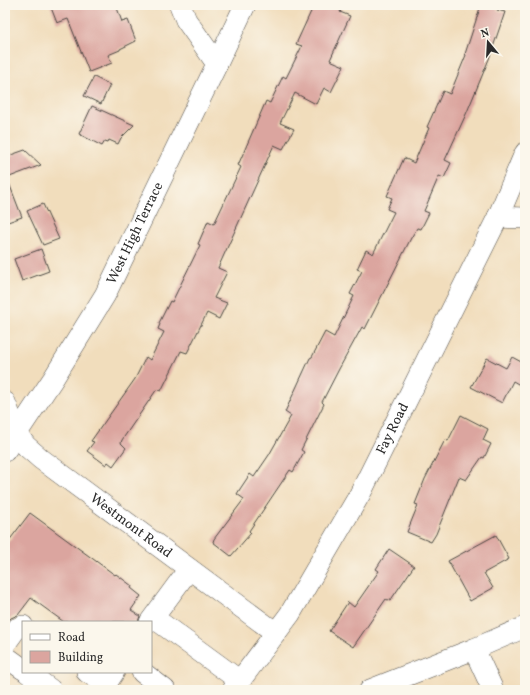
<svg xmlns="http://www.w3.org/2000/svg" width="530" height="695" font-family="Vollkorn,serif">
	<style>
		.building { fill: #dba59f }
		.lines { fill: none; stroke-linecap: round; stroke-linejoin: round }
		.minor-casing { stroke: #494641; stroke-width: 22 }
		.minor { stroke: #fff; stroke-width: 21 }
		.labels { text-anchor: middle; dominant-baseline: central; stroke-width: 3.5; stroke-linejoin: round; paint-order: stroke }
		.street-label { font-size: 14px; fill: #2b2b2b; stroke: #fbf7ec }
	</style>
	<rect width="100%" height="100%" fill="#fbf7ec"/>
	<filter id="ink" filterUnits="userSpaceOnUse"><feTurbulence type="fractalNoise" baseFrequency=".025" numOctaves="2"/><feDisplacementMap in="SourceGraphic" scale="8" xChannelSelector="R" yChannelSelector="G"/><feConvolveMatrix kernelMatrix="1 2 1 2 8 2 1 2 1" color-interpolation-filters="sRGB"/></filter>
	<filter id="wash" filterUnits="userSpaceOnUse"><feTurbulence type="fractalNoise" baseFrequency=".012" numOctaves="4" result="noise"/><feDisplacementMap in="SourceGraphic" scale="16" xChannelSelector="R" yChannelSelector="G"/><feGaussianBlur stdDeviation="0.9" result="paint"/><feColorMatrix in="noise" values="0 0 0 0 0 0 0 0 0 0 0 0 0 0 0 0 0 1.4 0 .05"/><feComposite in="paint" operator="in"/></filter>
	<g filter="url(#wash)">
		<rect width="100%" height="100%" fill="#f1ddbc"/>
		<g id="blocks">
			<path class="building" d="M50,5h66l6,17 6,-2 8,21 -16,8v1l-12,5 4,8 -23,9 -21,-53 -11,4z
				M314,5h29l-3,7 10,4 -20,44 14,6 -13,26 -7,-4 -8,16 -21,-11 -15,30 14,6 -11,20 -9,-4 -56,123 9,4 -13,26 13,5 -8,16 -12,-6 -20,40 -6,-2 -20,40 -4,-2 -35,51 -1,3 5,5 -13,18 -5,-4 -2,3 -19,-14 7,-9 -3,-1 44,-62 11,-22 4,3 14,-28 -6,-3 2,-5 -1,-1 11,-22 2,1 28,-57 -2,-1 10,-23 6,3 27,-57 -3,-2 1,-2 27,-62 4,2 13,-27 3,2 16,-32 -6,-2z
				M481,5h18l-2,5 8,2 -16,47 -22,53 -22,48 6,3 -7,15 -5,-2 -15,35 5,2 -8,16 -4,-1 -6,10 -46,91 -3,-2 -23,42 -17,33 2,2 -23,46 3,2 -11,20 -3,-2 -41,61 2,2 -20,23 -18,-14 1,-3 30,-40 -7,-5 3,-5 10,-15 4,3 15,-22 22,-39 -6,-4 25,-54 2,-1 13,-25 9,5 20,-41 -4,-2 12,-23 -5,-2 9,-19 7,4 21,-42 -7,-3 5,-11 -5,-2 17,-38 10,5 15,-35 -2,-1 16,-36 7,3 16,-39 -1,-1z
				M94,77l16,8 -9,19 -17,-8z
				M92,106l42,19 -13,13 -3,6 -9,-4 -1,2 -3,-1 -3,5 -23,-12z
				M25,150l16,15 -34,13 15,39 -17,6v-66z
				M43,204l16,35 -16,6 -16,-34z
				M41,249l8,22 -27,10 -8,-22z
				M512,357l13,7v24l-12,-7 -11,22 -31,-16 16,-29 19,10z
				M461,415l27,14 -5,11 8,4 -7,14 -2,-1 -16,23 -7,-3 -23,57 -5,8 -24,-10 11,-27 -3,-1 10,-25 20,-39 3,1z
				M30,513l85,62 1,-1 16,12 -1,2 10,8 -10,14 9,6 -2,6h-74l-33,-24 -13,17 -7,3 -6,6v-78z
				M496,535l13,24 -25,14 9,15 -23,13 -22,-40z
				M389,549l25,17 -24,35 -4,-2 -33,48 -24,-16 19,-29 6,5 25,-36 -3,-2z"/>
		</g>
	</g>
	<g filter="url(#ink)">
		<use href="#blocks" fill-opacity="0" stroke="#494641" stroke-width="1"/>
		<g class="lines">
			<defs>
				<g id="minor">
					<path d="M180,5l6,15 31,44"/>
					<path d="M498,217l27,1"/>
					<path id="s1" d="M5,402l12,32 9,12 15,13 235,174"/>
					<path id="s2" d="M5,451l48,-72 52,-84 112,-231 28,-59"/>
					<path d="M154,618l86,63"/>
					<path d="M150,622l39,-53"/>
					<path d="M5,644l11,-15 7,-3"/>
					<path d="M474,649l19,41"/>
					<path d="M5,656l18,13"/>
					<path d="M27,672l24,18"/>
					<path d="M87,672l19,12 8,-12"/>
					<path d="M142,672l23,18"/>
					<path id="s3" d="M233,690l57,-76 70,-120 138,-277 27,-64"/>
					<path d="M370,690l104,-41 51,-22"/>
				</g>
			</defs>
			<use href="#minor" class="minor-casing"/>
			<use href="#minor" class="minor"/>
		</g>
	</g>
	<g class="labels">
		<g class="street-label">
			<text stroke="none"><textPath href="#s2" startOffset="254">West High Terrace</textPath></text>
			<text stroke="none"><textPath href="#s3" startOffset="307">Fay Road</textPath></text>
			<text stroke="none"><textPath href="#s1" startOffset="181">Westmont Road</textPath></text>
		</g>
	</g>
	<rect width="530" height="695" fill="none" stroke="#fbf7ec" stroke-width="20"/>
	<rect x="22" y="621" width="130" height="52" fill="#fbf7ec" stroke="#a8a59f"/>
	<rect x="30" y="634" width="20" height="6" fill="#ffffff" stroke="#a8a59f"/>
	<text x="58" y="641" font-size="12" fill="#2b2b2b">Road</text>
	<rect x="30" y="651" width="20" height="12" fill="#dba59f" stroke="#a8a59f"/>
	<text x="58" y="661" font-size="12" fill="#2b2b2b">Building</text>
	<g transform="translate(488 42) rotate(342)" stroke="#fbf7ec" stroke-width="3" paint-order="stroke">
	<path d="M0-3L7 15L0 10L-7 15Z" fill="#2b2b2b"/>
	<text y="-6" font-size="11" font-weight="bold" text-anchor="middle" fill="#2b2b2b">N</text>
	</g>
</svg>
